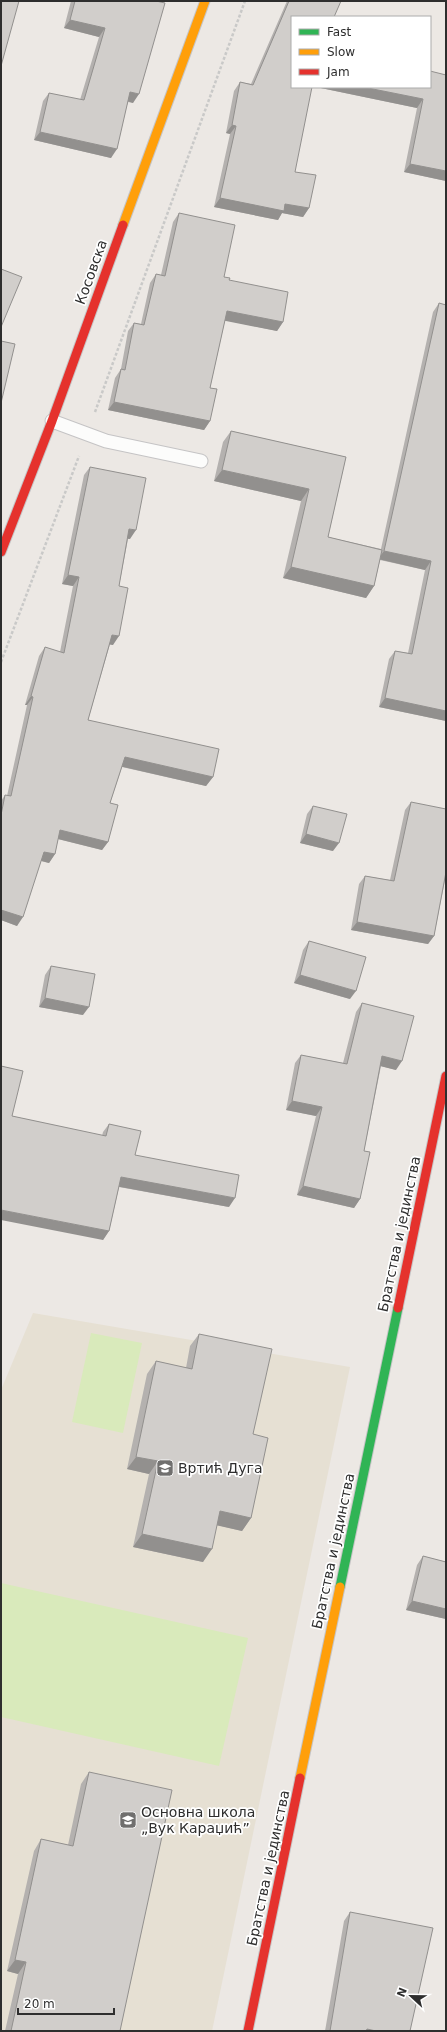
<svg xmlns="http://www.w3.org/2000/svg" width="447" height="2032" font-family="'DejaVu Sans',sans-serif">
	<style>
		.education { fill: #e6e0d3 }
		.pitch { fill: #d9eabb }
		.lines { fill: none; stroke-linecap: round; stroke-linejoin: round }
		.lane-casing { stroke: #c5c4c5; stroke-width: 15 }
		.fast-casing { stroke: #c5c4c5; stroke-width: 11 }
		.slow-casing { stroke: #c5c4c5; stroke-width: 11 }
		.jam-casing { stroke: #c5c4c5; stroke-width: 11 }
		.path { stroke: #c9c9c8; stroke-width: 2.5; stroke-dasharray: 3 2; stroke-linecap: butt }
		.lane { stroke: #fcfcfb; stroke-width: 13 }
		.fast { stroke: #30b455; stroke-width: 9 }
		.slow { stroke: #ff9f0a; stroke-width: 9 }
		.jam { stroke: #e5322d; stroke-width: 9 }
		.wall { fill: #b4b1af }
		.shaded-wall { fill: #92908e }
		.building { fill: #d1cecb; stroke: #92908e }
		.labels { text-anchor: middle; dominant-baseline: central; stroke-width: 3.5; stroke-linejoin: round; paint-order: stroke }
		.street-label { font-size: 14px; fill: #2e2e2e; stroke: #fff }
		.poi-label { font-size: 14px; fill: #2e2e2e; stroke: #fff; text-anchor: start }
	</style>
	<rect width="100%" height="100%" fill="#ece8e4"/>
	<path class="education" d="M33,1313l317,54 -138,664h-211v-641z"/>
	<path class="pitch" d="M91,1333l51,10 -19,90 -51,-11z
		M1,1583l247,55 -29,128 -218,-49z"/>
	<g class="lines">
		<defs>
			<path id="lane" d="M52,421l54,20 95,20"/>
			<path id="fast" d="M340,1587l58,-279"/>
			<path id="slow" d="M123,225l82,-224
				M300,1778l40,-191"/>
			<path id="jam" d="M1,552l51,-131 71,-196
				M398,1308l48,-232
				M248,2031l52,-253"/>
		</defs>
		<use href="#lane" class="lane-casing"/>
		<use href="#fast" class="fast-casing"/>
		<use href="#slow" class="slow-casing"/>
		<use href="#jam" class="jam-casing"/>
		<path class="path" d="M95,412l150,-411
			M1,662l78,-206"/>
		<use href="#lane" class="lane"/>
		<use href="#fast" class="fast"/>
		<use href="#slow" class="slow"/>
		<use href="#jam" class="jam"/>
	</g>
	<path class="wall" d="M71,1h85l-23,102 -5,-1 -17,56 -77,-18 9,-39 6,-8 31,7 19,-63 -35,-9z
		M287,1h54l-49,16 3,155 14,36 -6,9 -21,-4 -4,7 -64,-13 16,-73 -4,-1 8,-42 6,-9 11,2z
		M316,87h114l16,94 -42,-9 13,-64z
		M179,213l45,64 5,3 54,42 -6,9 -52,-11 -15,68v33l-6,9 -96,-20 7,-32 6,-9 7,-38 6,-8 7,1 9,-41 6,-9 5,1 12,-53z
		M439,303l7,418 -67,-14 10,-48 6,-8 13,2 17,-83 -45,-10 -6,26 -8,12 -83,-20 18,-77 -87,-20 9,-39 8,-11 115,26 -18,80 53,12 52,-237z
		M90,467l40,72h-2l-9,47 -6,59 -3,-1 -22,76 125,57 -7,9 -84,-19 -12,36 -2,39 -6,8 -44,-11 -3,15 -6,9 -8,-2 -24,65 -16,-6v-119l4,-6 2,1 20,-91h-2l14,-49 6,-9 15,5 13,-66 -11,-2 22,-109z
		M411,802l35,73 -12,61 -6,8 -77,-14 8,-46 6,-8 25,4 15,-70z
		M313,806l20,45 -33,-8 7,-29z
		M309,941l41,58 -56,-16 9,-33z
		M51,966l32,49 -44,-8 6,-32z
		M362,1003l34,67 -15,-4 -17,85 -4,48 -6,9 -57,-13 19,-79 -30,-6 9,-47 6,-8 42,8 13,-51z
		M12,1116l90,20 1,-4 6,-8 26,31 94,52 -110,-20 -10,44 -6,9z
		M199,1334l54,100 -2,84 -9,13 -25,-6 -14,37 -70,-15 16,-73 -22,-5 20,-95 9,-13 30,7 4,-22z
		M423,1556l23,6v57l-40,-9 11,-45z
		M89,1772l31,259h-115l13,-57 -11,-3 27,-120 7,-12 27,6 13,-61z
		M350,1912l60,119h-85l19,-110z"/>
	<path class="shaded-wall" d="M70,20l35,8 -6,9 -35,-9z
		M316,87h47l60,12 -6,9z
		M130,92l9,2 -6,9 -9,-3z
		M232,125l4,1 -6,8 -4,-1z
		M40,132l77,17 -6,9 -77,-18z
		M410,164l36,7v10l-42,-9z
		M220,198l65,6 24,4 -6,9 -21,-4 -4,7 -64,-13z
		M227,311l56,11 -6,9 -56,-11z
		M114,402l96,19 -6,9 -96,-20z
		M222,470l87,19 -8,12 -87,-20z
		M129,529l7,1 -6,9 -7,-1z
		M384,551l47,10 -6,9 -47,-11z
		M291,567l83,19 -8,12 -83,-20z
		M68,575l11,2 -6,9 -11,-2z
		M112,635l7,1 -6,9 -7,-1z
		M31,696l2,1 -6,8h-2z
		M385,698l61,13v10l-67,-14z
		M125,757l88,20 -7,9 -87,-20z
		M60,830l48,12 -6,8 -48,-12z
		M306,834l33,9 -6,8 -33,-8z
		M44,852l11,2 -6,9 -11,-3z
		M1,910l22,7 -6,9 -16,-6z
		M357,922l77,14 -6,8 -77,-14z
		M300,975l56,16 -6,8 -56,-16z
		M45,998l44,9 -6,8 -44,-8z
		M382,1056l20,5 -6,9 -20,-5z
		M292,1101l30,6 -6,9 -30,-6z
		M121,1177l114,21 -6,9 -114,-21z
		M303,1186l57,13 -6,9 -57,-13z
		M1,1210l108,21 -6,9 -102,-20z
		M136,1457l22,4 -9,13 -22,-5z
		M220,1511l31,7 -9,13 -31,-7z
		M142,1534l70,15 -9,13 -70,-15z
		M412,1601l34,8v10l-40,-9z
		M15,1960l11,2 -8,12 -11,-3z
		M367,2029l9,2h-11z"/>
	<path class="building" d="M1,1h18l-18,65z
		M75,1h81l9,2 -26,91 -9,-2 -13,57 -77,-17 9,-39 35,7 21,-72 -35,-8z
		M289,1h52l-7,16h-42v70h20l-17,85 21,3 -7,33 -24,-4 -1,7 -64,-13 16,-72 -4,-1 8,-43 13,3z
		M430,71l16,4v96l-36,-7 13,-65 -60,-12h67z
		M179,213l56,12 -11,52 6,1 -1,2 59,12 -5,30 -56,-11 -17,77 7,1 -7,32 -96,-19 7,-33 4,1 9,-47 10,2 12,-51 9,2z
		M1,269l21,8 -21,50z
		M439,303l7,2v406l-61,-13 10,-47 17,3 19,-93 -47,-10z
		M1,341l14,3 -14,59z
		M231,431l115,26 -18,80 54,13 -8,36 -83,-19 18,-78 -87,-19z
		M90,467l56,11 -10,52 -7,-1 -10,57 9,2 -9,48 -7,-1 -24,85 131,29 -6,28 -88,-20 -15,46 8,2 -10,37 -48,-12 -5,24 -11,-2 -21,65 -22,-7v-95l4,-20 6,1 22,-99 -2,-1 14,-49 19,6 15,-76 -11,-2z
		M411,802l35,7v63l-12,64 -77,-14 8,-46 29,5z
		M313,806l34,8 -8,29 -33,-9z
		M309,941l57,16 -10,34 -56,-16z
		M51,966l44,8 -6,33 -44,-9z
		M362,1003l52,13 -12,45 -20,-5 -18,95 6,1 -10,47 -57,-13 19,-79 -30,-6 9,-46 46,9z
		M1,1066l22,5 -11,45 94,20 3,-12 32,7 -6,24 104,20 -4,23 -114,-21 -12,54 -108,-21z
		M199,1334l73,15 -19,85 15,4 -17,80 -31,-7 -8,38 -70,-15 16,-73 -22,-4 20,-96 36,8z
		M423,1556l23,6v47l-34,-8z
		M89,1772l83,18 -52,241h-109l15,-69 -11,-2 26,-121 32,7z
		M350,1912l83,16 -23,103h-34l-9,-2 -1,2h-36z"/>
	<defs>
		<symbol id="school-square" viewBox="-11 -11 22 22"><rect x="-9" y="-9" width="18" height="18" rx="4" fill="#706f6e" stroke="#fff"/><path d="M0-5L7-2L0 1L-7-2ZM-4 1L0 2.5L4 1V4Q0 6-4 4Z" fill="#fff"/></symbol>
	</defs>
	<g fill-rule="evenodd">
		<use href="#school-square" x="155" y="1458" width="20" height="20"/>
		<use href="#school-square" x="118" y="1810" width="20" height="20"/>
	</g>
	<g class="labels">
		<g class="street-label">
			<text transform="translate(91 272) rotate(-70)">Косовска</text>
			<text transform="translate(399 1234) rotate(-78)">Братства и јединства</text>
			<text transform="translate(333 1551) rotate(-78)">Братства и јединства</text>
			<text transform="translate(268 1868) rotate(-78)">Братства и јединства</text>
		</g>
		<g class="poi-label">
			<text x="178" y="1468">Вртић Дуга</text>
			<text x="141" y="1812">Основна школа<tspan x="141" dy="16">„Вук Караџић”</tspan></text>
		</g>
	</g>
	<rect width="447" height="2032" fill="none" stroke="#2e2e2e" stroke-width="4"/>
	<rect x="291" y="16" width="140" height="72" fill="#ffffff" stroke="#ababab"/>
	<rect x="299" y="29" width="20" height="6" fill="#30b455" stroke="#ababab"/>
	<text x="327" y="36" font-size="12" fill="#2e2e2e">Fast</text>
	<rect x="299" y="49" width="20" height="6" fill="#ff9f0a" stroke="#ababab"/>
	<text x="327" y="56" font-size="12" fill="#2e2e2e">Slow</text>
	<rect x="299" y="69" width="20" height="6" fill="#e5322d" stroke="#ababab"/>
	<text x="327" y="76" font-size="12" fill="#2e2e2e">Jam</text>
	<g transform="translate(411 1996) rotate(292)" stroke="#ffffff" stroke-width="3" paint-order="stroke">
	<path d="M0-3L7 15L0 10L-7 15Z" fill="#2e2e2e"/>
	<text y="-6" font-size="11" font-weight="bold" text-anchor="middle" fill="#2e2e2e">N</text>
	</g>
	<path d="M18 2008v6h96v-6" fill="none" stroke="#2e2e2e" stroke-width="2"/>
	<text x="24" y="2008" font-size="12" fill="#2e2e2e" stroke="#ffffff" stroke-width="3" paint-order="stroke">20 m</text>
</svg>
